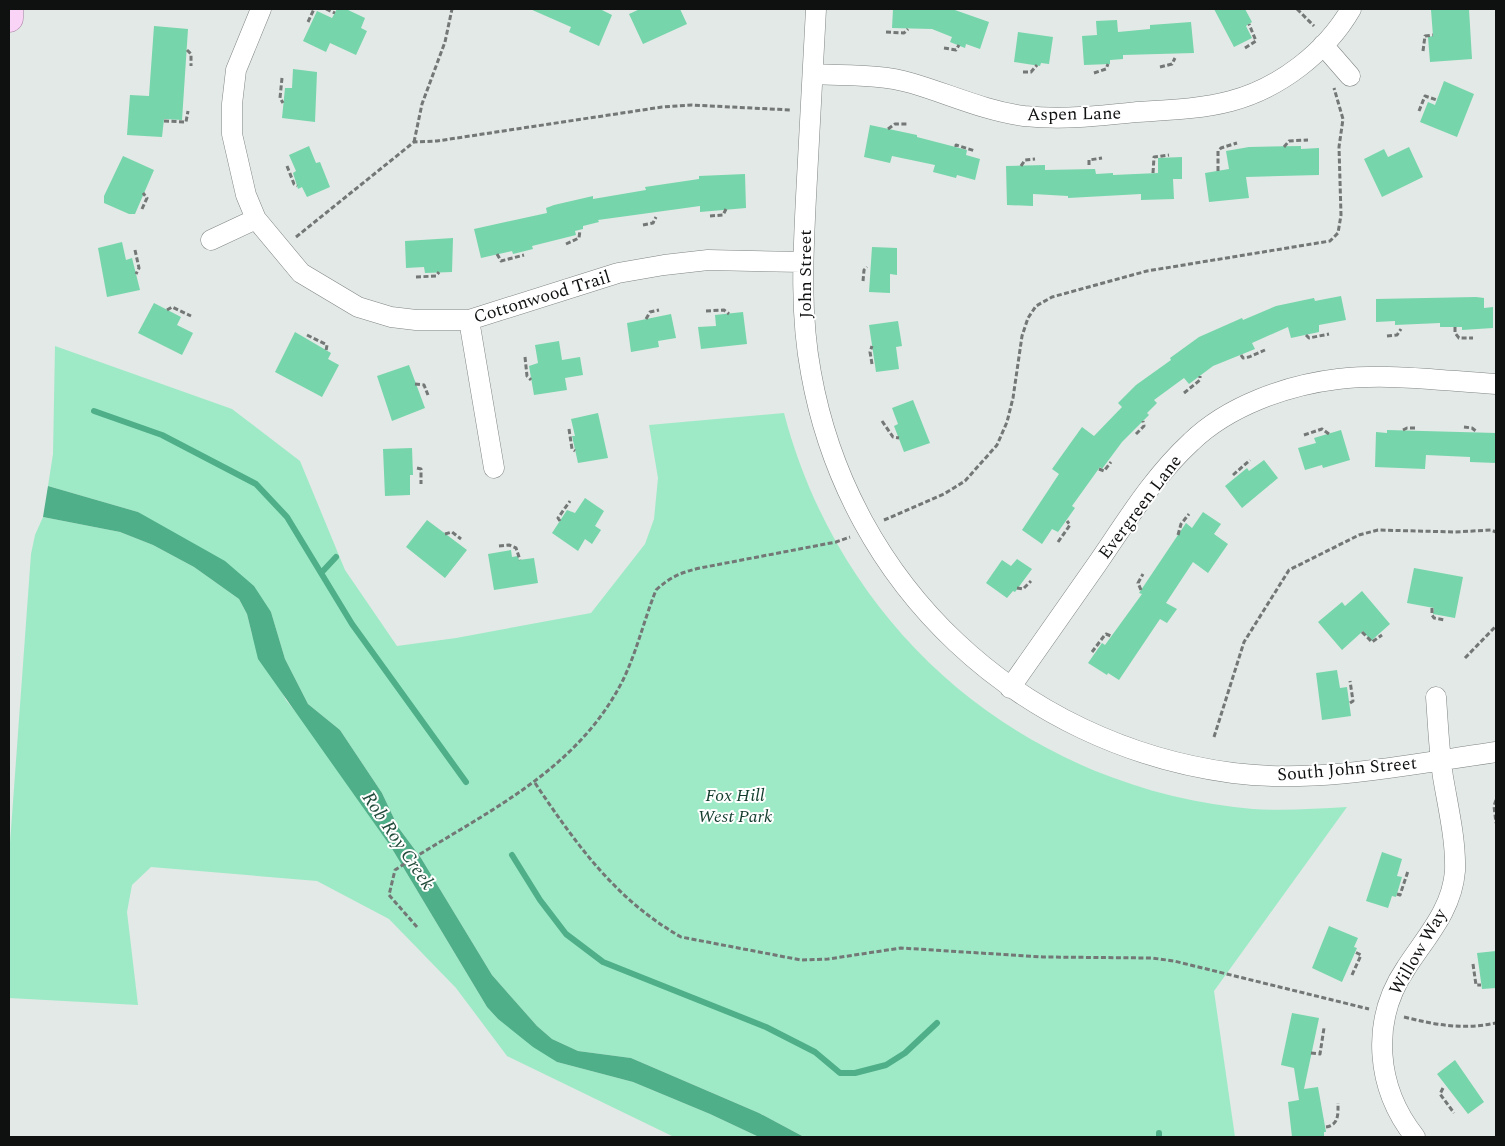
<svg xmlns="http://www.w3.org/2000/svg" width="1505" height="1146" font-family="Spectral,serif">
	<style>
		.green { fill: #9eeac7 }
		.water { fill: #4faf88 }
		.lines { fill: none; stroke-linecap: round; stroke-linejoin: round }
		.stream { stroke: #4faf88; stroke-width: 6 }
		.building { fill: #76d5ab }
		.street-casing { stroke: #7f8582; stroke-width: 21 }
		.primary-casing { stroke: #a67da2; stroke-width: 29 }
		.path { stroke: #737775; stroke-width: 3; stroke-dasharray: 5 2.5; stroke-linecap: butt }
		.street { stroke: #fff; stroke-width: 20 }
		.primary { stroke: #fad4f6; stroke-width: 28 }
		.labels { text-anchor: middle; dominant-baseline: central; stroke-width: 4; stroke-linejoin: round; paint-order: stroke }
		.street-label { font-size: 18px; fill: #0f1110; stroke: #fff }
		.park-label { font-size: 18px; font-style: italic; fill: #133d2c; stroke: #fff }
		.water-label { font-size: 19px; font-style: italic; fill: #224c3a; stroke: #fff }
	</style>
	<rect width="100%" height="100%" fill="#e3e9e6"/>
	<path class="green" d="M55,346l177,63 68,52 45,109 52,76 59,-8 135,-25 54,-69 9,-25 4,-41 -9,-53 135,-12c56,213 231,367 450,394 37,5 75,2 113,0l-133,184 21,146h-431l-45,-24 -128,-55 -53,-7 -26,-12 -15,-13 -45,-51 -71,-117 -23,-31 -16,-34 -42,-63 -32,-26 -23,-45 -14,-47 -133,-100 -90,-26 5,-32z
		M43,517l77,15 33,13 41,22 45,32 8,15 5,21 34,65 21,26 84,121 96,160 11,12 59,43 76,20 77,32 49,23h-85l-167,-81 -51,-68 -67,-69 -72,-38 -166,-14 -19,18 -5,27 11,93 -129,-7v-141l22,-303 4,-19z"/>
	<path class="water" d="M48,486l90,26 87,49 29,25 17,26 14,47 23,45 32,26 42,63 16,34 23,31 71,117 45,51 15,13 26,12 53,7 128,55 45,24h-45l-49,-23 -77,-32 -76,-20 -24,-15 -35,-28 -11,-12 -96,-160 -133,-188 -11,-45 -8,-15 -45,-32 -41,-22 -33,-13 -77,-15z"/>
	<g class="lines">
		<path class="stream" d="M94,411l68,24 94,49 31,33 65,107 114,158
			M322,572l14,-15
			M512,855l28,45 26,34 37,28 163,65 49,25 25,21h15l31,-8 19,-12 32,-30
			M1159,1137v-4"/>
	</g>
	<path class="building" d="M337,9h9l19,9 -4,10 6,3 -11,24 -26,-12 -4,9 -23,-11 14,-30 15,7z
		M530,9h70l12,6 -13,31 -30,-14 2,-5z
		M640,9h40l7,15 -44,20 -14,-30z
		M893,9h59l37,13 -9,27 -14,-5 -1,4 -15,-6 2,-5 -20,-8 -40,-1z
		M1214,9h31l7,13 -6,4 6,12 -18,9z
		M1469,9l3,50 -42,3 -2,-25 5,-1 -2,-26z
		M1117,20l1,12 32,-3v-4l41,-3 3,31 -71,2v4l-13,1v4l-26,1 -2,-29 15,-1 -1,-14z
		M154,26l34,3 -6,91 -18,-1 -2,18 -35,-2 3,-40 19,1z
		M1018,32l35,5 -4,27 -8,-1 -1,3 -26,-4z
		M293,69l24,3 -2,50 -33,-4 3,-30h7z
		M1444,81l30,13 -17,43 -37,-15 8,-20 7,3z
		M870,125l47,10v2l50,13 -1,5 14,4 -5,21 -18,-5 -1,3 -23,-6 2,-7 -43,-9 -2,7 -26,-6z
		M309,146l7,17 4,-1 10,25 -23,10 -5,-10 -4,2 -5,-16 3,-2 -7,-16z
		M1301,146v3l18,-1v27l-73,2 3,21 -40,4 -4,-29 24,-4 -3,-18 23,-4z
		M1409,147l14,30 -41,20 -18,-38 20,-10 4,8z
		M123,156l31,14 -19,44h-6l-25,-11v-7z
		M1182,157v22h-9l1,20 -33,1v-6l-73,4v-2l-35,-2v12l-26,-1 -1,-39 39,-1v5l50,-1 1,5 17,-1v2l45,-2v-15z
		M745,174l1,34 -46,4v-6l-102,14 1,2 -16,4v3l-8,2 1,4 -44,11 1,3 -20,5 -1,-3 -31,7 -7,-29 73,-16 -1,-5 8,-3 39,-9v3l53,-9 -1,-3 54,-8v-3z
		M453,238l-1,34 -27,1 -1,-6 -18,1 -1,-27z
		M122,242l4,18 6,-2 8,32 -33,7 -9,-49z
		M872,247l25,1v27l-7,-1v19l-21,-1z
		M1341,296l5,24 -27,5v7l-28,6 -3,-11 -36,16 3,6 -42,17 -24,18 -5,-6 -30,22 3,3 -10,10 2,2 -27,27 -20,27 -2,-2 -28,39 3,2 -17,24 -6,-3 -10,15 -20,-14 37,-56 -7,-5 30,-42 12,9 28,-29 -4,-4 18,-18 35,-25 -1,-2 29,-21 43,-19 1,2 33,-14 38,-8 1,3z
		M1476,297l8,1v10l9,-1v21l-31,2v-3h-22v-4l-45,2v-4l-19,1v-23z
		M154,303l27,14 -4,8 16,8 -11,22 -44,-22z
		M743,312l4,32 -46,5 -3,-22 18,-1 -1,-11z
		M671,314l5,24 -18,3 1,6 -28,5 -4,-29z
		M898,321l4,25 -6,1 3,22 -23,3 -7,-47z
		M295,332l36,21 -3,6 11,6 -17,32 -47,-25z
		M559,341l3,19 18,-3 3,18 -18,3 2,12 -33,5 -5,-29 9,-3 -3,-18z
		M409,365l16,43 -33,13 -15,-45z
		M913,400l17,43 -26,9 -10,-26 4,-2 -6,-16z
		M598,413l10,45 -30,5 -6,-27h3l-4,-17z
		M1341,430l9,30 -27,8 -1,-3 -17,5 -7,-22 18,-5 -2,-5z
		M1387,430l109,3v30l-26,-1v-5l-44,-2 -1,14 -50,-2 1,-35 11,1z
		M412,448l1,27h-3v20l-25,1 -2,-47z
		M1264,460l14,18 -36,30 -17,-22 22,-18 2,3z
		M585,498l19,13 -9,15 6,4 -9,14 -7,-5 -7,12 -26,-18 15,-23 8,3z
		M1203,512l18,12 -7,10 14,10 -20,29 -15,-11 -27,41 11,6 -10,14 -7,-4 -41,61 -11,-7 -1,2 -19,-12 14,-20 3,2 37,-51 -3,-1 47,-70 6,5z
		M427,520l40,30 -22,28 -39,-31z
		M511,550l1,7 6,-1 1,4 15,-2 4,25 -44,7 -6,-36z
		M1017,559l15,10 -17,23 -2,-1 -6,7 -21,-15 16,-23 9,6z
		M1414,568l49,9 -8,41 -22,-4 1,-6 -27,-5z
		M1362,591l28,33 -19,17 -8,-10 -21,19 -24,-28 24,-20 3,4z
		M1337,670l3,18 7,-1 4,29 -29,4 -6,-47z
		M1382,852l20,7 -5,17 5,1 -6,20 -4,-1 -4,12 -22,-7z
		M1329,926l29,12 -4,9 3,1 -15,34 -30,-14z
		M1496,951v37l-14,1 -5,-36z
		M1292,1013l27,5 -15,71 14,-2 8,45h-2v5h-32l-4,-35 11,-2 -5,-32 -13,-3z
		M1455,1060l29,42 -16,12 -31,-40z"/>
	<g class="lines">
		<defs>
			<path id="street" d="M261,9l-25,61 -4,34v30l14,61 10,24 45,54 57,34 33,10 25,3h53l149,-47 46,-8 44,-5 95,2
				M816,9c-3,63 -7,125 -10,188 -3,59 -6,118 5,176 38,213 209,372 422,400 85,11 180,-9 263,-21
				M1323,45l27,31
				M813,74c32,2 67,0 98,9 38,11 74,28 113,33 38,4 75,0 113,-4 31,-2 64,-3 94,-11 49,-13 95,-49 120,-92
				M211,240l45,-21
				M469,320l25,148
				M1010,688c29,-42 58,-82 87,-124 29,-42 56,-87 94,-122 37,-36 96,-57 147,-63 52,-6 107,2 158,5
				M1415,1137c-39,-49 -45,-116 -9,-169 20,-31 46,-58 49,-97 1,-31 -7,-64 -12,-94 -4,-26 -5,-53 -7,-80"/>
			<path id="primary" d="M9,18v-9"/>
		</defs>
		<use href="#street" class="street-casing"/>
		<use href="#primary" class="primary-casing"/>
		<path class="path" d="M326,9l9,4
			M1297,9l17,17
			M308,22l6,-13
			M886,32l18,1 4,-4
			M944,48l12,2 3,-5
			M1245,48l11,-7 -7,-17
			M187,50l4,4v12
			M1423,51l2,-15 8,-1
			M1160,67l12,-3 3,-6
			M1023,72h8l6,-7
			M1094,73l12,-4 2,-5
			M282,78l-2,20 3,5
			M1419,111l6,-15 12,4
			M164,121l22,1 2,-11
			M888,129l7,-5h13
			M414,142l8,-38 23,-62 7,-33
			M956,147v-2l19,6
			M1284,147l5,-6 19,-1
			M1089,165v-5l13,-2
			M287,166l7,18 3,2
			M1021,166l4,-6 10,-1
			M1218,171v-20l3,-3 16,-5
			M1153,173l1,-16 15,-2
			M142,209l5,-11 -4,-5
			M710,216l13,-1 3,-6
			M643,225l10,-2 3,-6
			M296,237l118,-95 23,-1 225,-34 30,-2 99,5
			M566,244l13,-6 1,-8
			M135,250l4,18 -3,6
			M497,254l4,7 23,-6
			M416,277l20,-1 3,-4
			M863,281l1,-11 3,-3
			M167,310l5,-3 19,9
			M706,311l18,-1 5,4
			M646,319l4,-7 9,-2
			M1455,327v6l4,5h14
			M307,335l20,10 -1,6
			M1306,335l3,3 20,-4
			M1387,336l10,-1 4,-6
			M1241,355l2,3 6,-1 16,-7
			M525,357l2,19 4,4
			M872,364l-2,-12 2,-6
			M415,384l9,1 4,10
			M1184,393l16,-13v-4
			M882,421l11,16 6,1
			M1464,427l8,1 5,4
			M569,429l3,20 3,2
			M1403,430l4,-2h10
			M1136,434l8,-8 -1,-5
			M1304,435l18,-6 7,5
			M417,468l4,1v15
			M1099,469l5,2 7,-9
			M1233,475l17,-15
			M884,520l60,-26 21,-13 32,-36 10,-23 6,-24 9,-62 6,-18 8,-12 16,-9 95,-26 183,-30 8,-8 3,-18 -2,-68 4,-28 -9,-31
			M560,521l-2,-3 12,-17
			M445,534l7,-2 9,7
			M1178,535l3,-11 8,-10
			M1058,542l12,-17 -3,-4
			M499,546l10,-1 7,3 4,12
			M1017,588l6,1 8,-8
			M1141,590l-3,-7 5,-9
			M1432,608v7l2,3 11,2
			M1362,632l10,10 10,-7
			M1092,652l12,-16 2,-2 5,2
			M1465,658l31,-32
			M1350,703l3,-2 -3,-20
			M1214,737l30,-95 45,-72 70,-35 19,-5 77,2 36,-2 5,2
			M535,783c41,61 81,117 146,154l120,23 27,-1 73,-11 142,9 109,1 22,3 195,48
			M1496,800l-2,6 2,17
			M1397,894l3,1 8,-24
			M417,927l-28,-32 6,-25c85,-56 180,-95 228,-190 14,-29 21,-60 33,-90 14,-13 26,-18 44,-22l136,-26 14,-5
			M1473,964l3,21h5
			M1352,975l9,-20 -6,-3
			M1404,1017c32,8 59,13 92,6
			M1311,1053l9,1 4,-26
			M1443,1088l-3,6 14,19
			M1326,1127c13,-2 12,-13 12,-24"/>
		<use href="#street" class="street"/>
		<use href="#primary" class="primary"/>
	</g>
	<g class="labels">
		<g class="street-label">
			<text transform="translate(1074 114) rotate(-1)">Aspen Lane</text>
			<text transform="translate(805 274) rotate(-90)">John Street</text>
			<text transform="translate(542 297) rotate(-17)">Cottonwood Trail</text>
			<text transform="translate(1140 507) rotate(-53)">Evergreen Lane</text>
			<text transform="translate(1347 769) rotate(-5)">South John Street</text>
			<text transform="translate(1418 952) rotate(-60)">Willow Way</text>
		</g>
		<g class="park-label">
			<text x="735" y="795">Fox Hill<tspan x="735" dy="21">West Park</tspan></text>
		</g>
		<g class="water-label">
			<text transform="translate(398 841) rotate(56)">Rob Roy Creek</text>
		</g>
	</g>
	<rect width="1505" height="1146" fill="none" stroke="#0f1110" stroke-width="20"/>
</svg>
